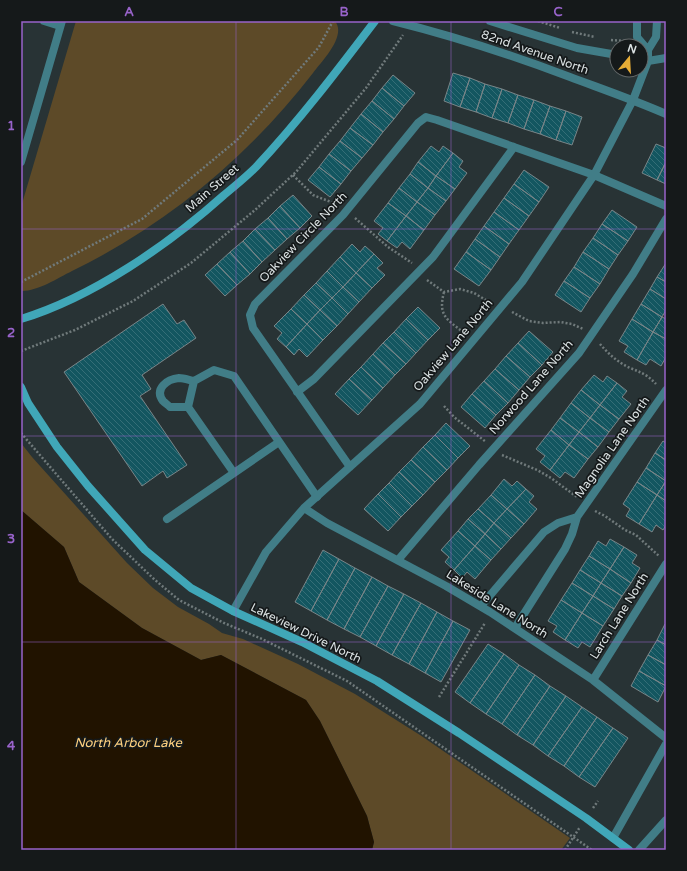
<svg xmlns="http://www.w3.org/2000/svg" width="687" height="871" font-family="'Varela Round',sans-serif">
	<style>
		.green { fill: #5d4a28 }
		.water { fill: #211300 }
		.building { fill: url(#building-back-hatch); stroke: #798588 }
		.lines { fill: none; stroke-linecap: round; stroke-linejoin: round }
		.path { stroke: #707a7b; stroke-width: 2.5; stroke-dasharray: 2 2; stroke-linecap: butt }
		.lane { stroke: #417d87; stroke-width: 8 }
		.street { stroke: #417d87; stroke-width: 8 }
		.secondary { stroke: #40a7b8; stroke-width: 8 }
		.grid { fill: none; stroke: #9863ca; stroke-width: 1; stroke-opacity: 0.55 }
		.labels { text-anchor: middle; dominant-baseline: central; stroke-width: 3.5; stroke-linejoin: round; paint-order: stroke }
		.street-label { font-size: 12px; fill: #dbe2e3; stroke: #15191a }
		.water-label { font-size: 13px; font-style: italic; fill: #fed180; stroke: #15191a }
		.neatline { fill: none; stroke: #9863ca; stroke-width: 1.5 }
		.grid-label { font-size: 13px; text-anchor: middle; font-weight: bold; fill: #9863ca }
	</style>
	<defs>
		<pattern id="building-back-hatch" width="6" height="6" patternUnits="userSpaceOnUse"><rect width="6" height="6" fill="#135660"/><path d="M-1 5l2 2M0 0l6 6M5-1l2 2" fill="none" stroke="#356e77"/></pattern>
	</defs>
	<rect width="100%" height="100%" fill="#283335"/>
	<path class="green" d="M76,21h259c12,15 -13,40 -22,52 -64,83 -146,152 -241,198 -14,7 -34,20 -50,20h-1v-84z
		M21,443l11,14 95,106 26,25 25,19 31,17 13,9 21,6 55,25 57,30 65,41 150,103 -9,12h-189l2,-8 -7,-26 -47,-95 -14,-21 -85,-45 -20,5 -59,-32 -63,-46 -15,-35 -43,-37z"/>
	<path class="water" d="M21,510l43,37 15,35 63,46 59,32 20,-5 85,45 14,21 47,95 7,26 -2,8h-351z"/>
	<path class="building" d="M453,73l17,5 -10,29 -16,-6z
		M393,75l22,18 -11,13 -22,-18z
		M470,78l15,6 -9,28 -16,-5z
		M485,84l17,5 -10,29 -16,-6z
		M382,88l22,18 -10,13 -22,-18z
		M502,89l16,6 -10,28 -16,-5z
		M518,95l16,5 -10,29 -16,-6z
		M534,100l16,6 -10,28 -16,-5z
		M372,101l22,18 -11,13 -22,-18z
		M550,106l16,5 -10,29 -16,-6z
		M566,111l16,6 -10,28 -16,-5z
		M361,114l22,18 -10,13 -23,-17z
		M350,128l23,17 -11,13 -22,-17z
		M340,141l22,17 -11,13 -22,-17z
		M656,144l10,4v14l-9,18 -15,-7z
		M431,146l8,6 4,-6 10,7 -17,23 -18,-14z
		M453,153l10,8 -4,6 8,6 -12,16 -19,-13z
		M329,154l22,17 -10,13 -22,-17z
		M418,162l18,14 -8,12 -18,-14z
		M666,162v22l-9,-4z
		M319,167l22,17 -11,13 -22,-17z
		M524,170l25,17 -10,15 -25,-18z
		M410,174l18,14 -11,14 -18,-14z
		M436,176l19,13 -9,12 -18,-13z
		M514,184l25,18 -10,14 -25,-18z
		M399,188l18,14 -11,14 -18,-13z
		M428,188l18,13 -11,14 -18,-13z
		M293,195l19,21 -12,12 -20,-22z
		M504,198l25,18 -10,14 -25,-18z
		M417,202l18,13 -11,15 -18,-14z
		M388,203l18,13 -19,25 -9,-7 5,-6 -9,-7z
		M280,206l20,22 -13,11 -19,-21z
		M612,210l25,17 -9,14 -26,-17z
		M494,212l25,18 -10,14 -25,-18z
		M406,216l18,14 -14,19 -8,-7 -5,6 -10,-7z
		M268,218l19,21 -12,11 -20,-21z
		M602,224l26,17 -10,14 -25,-17z
		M484,226l25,18 -9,13 -25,-18z
		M255,229l20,21 -13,12 -19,-21z
		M593,238l25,17 -9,14 -26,-17z
		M475,239l25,18 -9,13 -25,-18z
		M243,241l19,21 -12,12 -20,-22z
		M352,244l8,8 5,-6 9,8 -18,19 -16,-16z
		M230,252l20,22 -13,11 -20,-21z
		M466,252l25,18 -12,16 -25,-17z
		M583,252l26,17 -9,15 -26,-17z
		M374,254l9,9 -6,5 8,7 -13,13 -16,-15z
		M340,257l16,16 -13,14 -16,-16z
		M666,263v19l-9,-5z
		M217,264l20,21 -12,11 -20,-21z
		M574,267l26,17 -10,14 -26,-17z
		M327,271l16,16 -11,11 -16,-15z
		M356,273l16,15 -13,14 -16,-15z
		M657,277l9,5v17l-16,-10z
		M564,281l26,17 -9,14 -26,-17z
		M316,283l16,15 -12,12 -16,-15z
		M343,287l16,15 -11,12 -16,-16z
		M650,289l16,10v11l-4,7 -21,-13z
		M304,295l16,15 -13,14 -16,-15z
		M332,298l16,16 -11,12 -17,-16z
		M163,304l14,20 7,-4 12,18 -54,37 9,14 -11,7 47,69 -20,13 -4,-7 -21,15 -78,-114z
		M641,304l21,13 -9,15 -21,-13z
		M418,307l22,21 -12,12 -22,-21z
		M291,309l16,15 -21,23 -9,-8 5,-6 -8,-7z
		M320,310l17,16 -14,14 -16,-16z
		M662,317l4,2v20l-13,-7z
		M406,319l22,21 -12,13 -22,-21z
		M632,319l21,13 -16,28 -13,-8 4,-6 -9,-5z
		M307,324l16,16 -16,17 -8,-8 -5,6 -8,-8z
		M529,331l24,21 -11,13 -24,-22z
		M394,332l22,21 -10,11 -23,-21z
		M653,332l13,7v18l-5,9 -11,-7 -4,6 -9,-5z
		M383,343l23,21 -11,11 -22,-21z
		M518,343l24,22 -12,12 -24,-21z
		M373,354l22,21 -12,13 -22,-21z
		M506,356l24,21 -11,13 -24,-21z
		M361,367l22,21 -11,12 -23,-21z
		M495,369l24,21 -11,13 -24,-22z
		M594,375l9,7 4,-6 10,7 -17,22 -19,-15z
		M349,379l23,21 -14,15 -23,-21z
		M484,381l24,22 -12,12 -24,-21z
		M617,383l10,8 -5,6 9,7 -12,15 -19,-14z
		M581,390l19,15 -10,13 -19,-15z
		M472,394l24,21 -11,13 -24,-21z
		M571,403l19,15 -11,14 -19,-14z
		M600,405l19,14 -10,13 -19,-14z
		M560,418l19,14 -10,13 -18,-15z
		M590,418l19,14 -11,15 -19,-15z
		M446,423l24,23 -12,12 -23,-23z
		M551,430l18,15 -19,25 -10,-8 5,-6 -9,-7z
		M579,432l19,15 -10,12 -19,-14z
		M435,435l23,23 -11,12 -24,-23z
		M663,441l3,2v17l-11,-7z
		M569,445l19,14 -14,19 -9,-6 -5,6 -10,-8z
		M423,447l24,23 -12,12 -24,-22z
		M655,453l11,7v21l-20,-13z
		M411,460l24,22 -12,13 -24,-23z
		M646,468l20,13 -9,14 -20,-13z
		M399,472l24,23 -11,11 -23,-23z
		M504,479l8,7 5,-5 9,8 -19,20 -16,-14z
		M666,481v20l-9,-6z
		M637,482l20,13 -18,29 -13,-8 4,-7 -7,-5z
		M389,483l23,23 -11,11 -23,-23z
		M526,489l8,7 -5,6 8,7 -13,15 -17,-15z
		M378,494l23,23 -13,14 -24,-22z
		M491,495l16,14 -13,14 -16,-14z
		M657,495l9,6v24l-3,5 -7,-5 -4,7 -13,-8z
		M478,509l16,14 -9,11 -17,-15z
		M507,509l17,15 -13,14 -17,-15z
		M468,519l17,15 -10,12 -17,-15z
		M494,523l17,15 -10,11 -16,-15z
		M458,531l17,15 -21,24 -9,-8 4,-5 -8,-7z
		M485,534l16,15 -10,11 -16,-14z
		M610,539l14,8 -14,22 -21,-13 9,-15 8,5z
		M475,546l16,14 -16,19 -8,-7 -5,6 -8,-8z
		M624,547l13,8 -5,8 8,5 -9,15 -21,-14z
		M323,550l16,9 -28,52 -16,-9z
		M589,556l21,13 -9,14 -21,-13z
		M339,559l16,9 -28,52 -16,-9z
		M355,568l17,9 -28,52 -17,-9z
		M610,569l21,14 -9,13 -21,-13z
		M580,570l21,13 -8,13 -21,-13z
		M372,577l16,9 -28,51 -16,-8z
		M572,583l21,13 -11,17 -21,-13z
		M601,583l21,13 -8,13 -21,-13z
		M388,586l16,8 -28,52 -16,-9z
		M404,594l17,9 -29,52 -16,-9z
		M593,596l21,13 -11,17 -21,-13z
		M561,600l21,13 -17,27 -12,-8 4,-6 -9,-5z
		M421,603l16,9 -28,52 -17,-9z
		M437,612l16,9 -28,52 -16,-9z
		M582,613l21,13 -13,21 -8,-5 -4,6 -13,-8z
		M453,621l17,9 -29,52 -16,-9z
		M665,624l1,1v20l-9,-5z
		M657,640l9,5v20l-18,-10z
		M488,644l16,10 -34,49 -15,-11z
		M504,654l15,11 -33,49 -16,-11z
		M648,655l18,10v21l-27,-15z
		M519,665l16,10 -33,49 -16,-10z
		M639,671l27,15 -8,16 -27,-16z
		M535,675l15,11 -33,49 -15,-11z
		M550,686l16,10 -33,49 -16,-10z
		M566,696l16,11 -34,49 -15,-11z
		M582,707l15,10 -33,49 -16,-10z
		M597,717l16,11 -34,49 -15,-11z
		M613,728l15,10 -33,49 -16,-10z"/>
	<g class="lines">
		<path class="path" d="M538,21l22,7
			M572,32l23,5
			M611,40l15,1
			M293,175l20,20 23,9
			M355,218l33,29 24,16
			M427,280l17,12 16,-3 14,4 17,10
			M21,282l121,-63 95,-79 82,-93 14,-26
			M444,292c-6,23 2,27 19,40l2,1
			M512,312l17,9 14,2 17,-1 12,2 11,5
			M600,344c6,7 13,14 21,19 14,9 22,7 35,21
			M21,351l54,-21 58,-29 58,-38 64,-53 41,-38 70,-84 37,-53
			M444,406l10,11 32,25
			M21,433l91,106 43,41 24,20 45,23 38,16 85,42 245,169
			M502,455l35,15 14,8 26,19
			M595,511l10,5 20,14 11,5 23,21
			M439,697l46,-74
			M593,808l5,-7
			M665,846l1,1
			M565,850l15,-23"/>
		<path class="lane" d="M44,21l16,5
			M637,21v16l11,13
			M648,61v-11l8,-13 1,-16
			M188,407h-18c-2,-2 -5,-4 -7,-6 -9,-12 4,-22 16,-23 5,0 10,2 15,3
			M234,473l-46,-66 6,-26 20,-11 20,6 83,121
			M167,519l112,-77"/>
		<path class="street" d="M393,21c60,15 119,34 177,56 32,12 64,23 96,37
			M490,21l87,27 40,7
			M641,60l7,1 18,-3
			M21,162l41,-141
			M297,392l17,-13 119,-122 81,-110
			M350,467l-97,-139 -3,-13 5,-11 88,-89 75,-92 8,-6 11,3 157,55 72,31
			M304,508l23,15 119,63 44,26 103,68 73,58
			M577,517l89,-127
			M398,560l81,-95 100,-112 54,-79 33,-55
			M481,606l63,-74 14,-9 19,-6 -5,17 -7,15 -50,79
			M233,611l33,-59 38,-44 116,-104 102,-122 72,-107 39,-75 15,-39
			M593,680l73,-116
			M613,838l53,-94
			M639,850l27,-30"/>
		<path class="secondary" d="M21,319c72,-22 147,-74 203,-124 11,-9 22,-18 32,-28 43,-46 81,-96 119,-146
			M21,387l7,16 29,44 31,39 57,64 46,38 42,23 69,31 75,39 82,52 127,85 43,32"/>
	</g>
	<path class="grid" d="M236,21v829M451,21v829M21,229h645M21,436h645M21,642h645"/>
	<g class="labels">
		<g class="street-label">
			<text transform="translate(535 52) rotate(19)">82nd Avenue North</text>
			<text transform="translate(212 188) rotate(-41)">Main Street</text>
			<text transform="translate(303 237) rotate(-46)">Oakview Circle North</text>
			<text transform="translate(453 345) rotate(-50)">Oakview Lane North</text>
			<text transform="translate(531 387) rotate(-49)">Norwood Lane North</text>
			<text transform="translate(612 447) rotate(-55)">Magnolia Lane North</text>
			<text transform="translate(497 604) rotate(32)">Lakeside Lane North</text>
			<text transform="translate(619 616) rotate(-58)">Larch Lane North</text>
			<text transform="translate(306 633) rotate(26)">Lakeview Drive North</text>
		</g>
		<g class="water-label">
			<text x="128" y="743">North Arbor Lake</text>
		</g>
	</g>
	<rect width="687" height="871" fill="none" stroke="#15191a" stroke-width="44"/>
	<g transform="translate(629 58) rotate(18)"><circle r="19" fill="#15191a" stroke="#64696a"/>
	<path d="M0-3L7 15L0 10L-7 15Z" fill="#e6ac36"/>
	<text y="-6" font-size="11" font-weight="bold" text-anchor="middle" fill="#dbe2e3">N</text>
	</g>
	<rect x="22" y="22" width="643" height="827" class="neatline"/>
	<g class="grid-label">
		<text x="129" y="16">A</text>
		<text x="344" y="16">B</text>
		<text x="558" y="16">C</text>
		<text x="11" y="130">1</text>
		<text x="11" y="337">2</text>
		<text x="11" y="543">3</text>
		<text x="11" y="750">4</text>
	</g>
</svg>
